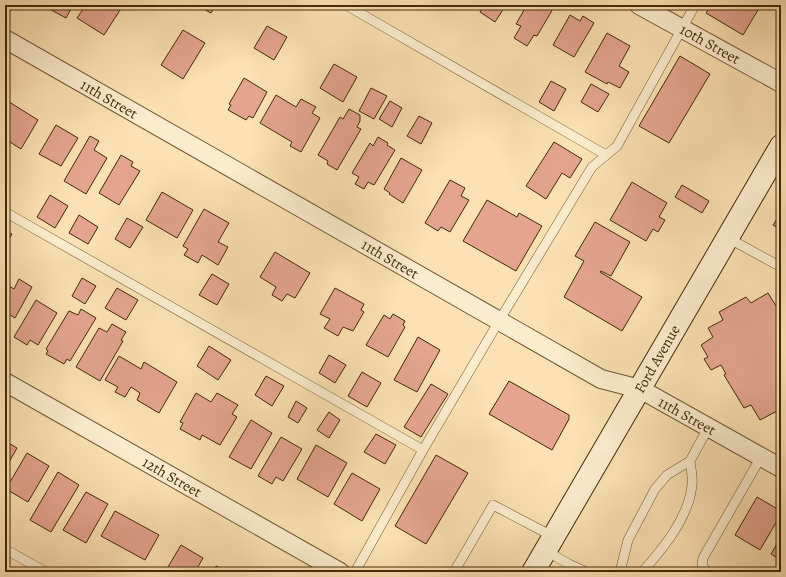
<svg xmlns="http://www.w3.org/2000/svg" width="786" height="577" font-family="Alegreya,serif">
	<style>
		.building { fill: #e4a490; stroke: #412a08 }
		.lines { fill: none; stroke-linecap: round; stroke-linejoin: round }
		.lane-casing { stroke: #705833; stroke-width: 10 }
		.street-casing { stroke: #705833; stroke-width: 20 }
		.secondary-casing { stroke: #412a08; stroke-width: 24 }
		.lane { stroke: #fcecce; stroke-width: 9 }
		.street { stroke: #fcecce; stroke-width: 18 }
		.secondary { stroke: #fcecce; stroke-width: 22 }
		.labels { text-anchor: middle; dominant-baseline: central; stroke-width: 3; stroke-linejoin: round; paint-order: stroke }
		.street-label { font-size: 15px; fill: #412a08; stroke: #fcecce }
	</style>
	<rect width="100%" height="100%" fill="#fbe1b3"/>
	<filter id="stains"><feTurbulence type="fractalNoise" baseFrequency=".005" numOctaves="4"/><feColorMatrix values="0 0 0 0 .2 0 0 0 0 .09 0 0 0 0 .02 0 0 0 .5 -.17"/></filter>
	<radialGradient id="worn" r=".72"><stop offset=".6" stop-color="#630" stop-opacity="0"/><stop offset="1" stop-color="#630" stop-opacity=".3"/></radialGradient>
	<path class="building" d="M45,5h28l-7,13 -22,-12z
		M86,5h32l4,2 -18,28 -27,-17z
		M196,5h20l-5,8z
		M484,5h22l-11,17 -15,-10z
		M527,5h24l3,2 -17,29 -3,-1 -7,11 -13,-8 7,-12 -5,-2z
		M711,5h50l-18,30 -37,-22z
		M570,15l10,6 3,-5 11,7 -20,34 -21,-12z
		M267,26l20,11 -13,23 -20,-12z
		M183,30l22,13 -22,36 -22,-14z
		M607,33l23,13 -11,20 10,6 -9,16 -12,-6 -1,2 -22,-12z
		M680,56l30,18 -41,69 -30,-17z
		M334,64l23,13 -14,25 -23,-14z
		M244,78l23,14 -14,26 -4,-2 -3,4 -18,-10 3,-5 -2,-1z
		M551,81l15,8 -12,22 -15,-9z
		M591,84l18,10 -11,18 -17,-10z
		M371,88l16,8 -13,23 -15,-8z
		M276,95l20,12 5,-8 15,8 -4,6 8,5 -19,34 -11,-6 2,-4 -32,-19z
		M6,100l32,20 -17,29 -16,-10v-38z
		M390,101l12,7 -10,19 -13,-8z
		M349,109l11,6v6l-3,6 4,2 -24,41 -10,-6 1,-3 -10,-6 22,-38 3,2z
		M419,116l13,7 -11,21 -14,-8z
		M56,125l22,13 -17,28 -22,-12z
		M90,136l9,5 -5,9 13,8 -21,36 -22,-13z
		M378,137l10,6 -1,2 8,5 -21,35 -6,-3 -4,7 -9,-5 4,-7 -7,-4 18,-30 3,3z
		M554,142l28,17 -12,19 -8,-5 -16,26 -20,-13z
		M121,155l12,7 -2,4 9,5 -21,34 -20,-12z
		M401,158l21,12 -19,33 -14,-9 1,-1 -6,-4z
		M450,180l15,8 -4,8 8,4 -19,32 -9,-5 -3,4 -13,-8z
		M632,182l35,21 -8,14 6,3 -7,12 -5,-3 -7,12 -36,-21z
		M682,185l27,16 -7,12 -27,-16z
		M162,192l31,18 -16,28 -31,-18z
		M50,195l18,11 -13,22 -18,-11z
		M487,200l30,17 2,-4 23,13 -26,45 -53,-30z
		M204,209l25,14 -11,19 10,5 -10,18 -16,-10 -4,8 -14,-8 4,-6 -5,-3z
		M781,213v17l-8,-5z
		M79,215l19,12 -10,17 -19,-11z
		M127,218l16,9 -13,21 -15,-9z
		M595,222l35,20 -19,34 -10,-5 -1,1 42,25 -20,34 -58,-34 20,-36 -9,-5z
		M5,231l7,3 -7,12z
		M275,252l35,21 -15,25 -8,-4 -5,7 -10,-6 4,-8 -16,-10z
		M212,274l17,10 -12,21 -18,-10z
		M82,278l14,8 -11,18 -13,-8z
		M19,279l13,8 -17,31 -10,-6v-27l1,-1 8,5z
		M117,288l21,12 -12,20 -21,-12z
		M335,288l29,16 -3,6 3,2 -11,19 -10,-4 -5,9 -14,-8 6,-9 -10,-5z
		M768,293l8,13 5,4v99l-21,11 -9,-15 -7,3 -20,-33 2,-1 -5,-9 -10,5 -7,-11 4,-2 -7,-12 12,-8 -5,-9 15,-8 -4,-8 27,-15 5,6z
		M36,300l21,13 -19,32 -8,-5 -3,5 -13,-8z
		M81,309l15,9 -26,43 -3,-2 -3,5 -18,-10 2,-3 -2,-2 23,-38 9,4z
		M393,314l12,7 -2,4 2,2 -17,30 -22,-12 18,-30 6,4z
		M112,324l14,8 -5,8 2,1 -23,40 -24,-14 23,-39 8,4z
		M418,337l22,13 -23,42 -23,-12z
		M209,346l22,14 -13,20 -21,-14z
		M329,355l17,10 -11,18 -16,-10z
		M119,356l22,13 3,-7 33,20 -18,31 -22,-13 3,-7 -9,-6 -6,10 -10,-5 3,-5 -13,-7z
		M362,372l19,11 -14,24 -19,-11z
		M266,376l18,10 -12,20 -17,-11z
		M509,381l60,34v4l-17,31 -63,-36z
		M431,384l17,10 -27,43 -17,-10z
		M196,393l15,9 6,-9 21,12 -6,9 5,3 -17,28 -18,-10 -2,5 -20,-11 3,-6 -3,-1z
		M296,401l11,7 -9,15 -10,-6z
		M329,412l11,8 -11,18 -12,-8z
		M251,420l21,13 -21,36 -22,-12z
		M376,434l20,11 -11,19 -21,-12z
		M281,437l21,12 -19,32 -7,-4 -4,7 -14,-8z
		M5,441l12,7 -12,21z
		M316,445l31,18 -19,34 -31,-18z
		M27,453l22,13 -21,36 -22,-13z
		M436,455l32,18 -42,71 -31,-18z
		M58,472l21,13 -28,47 -21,-12z
		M352,473l28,16 -18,32 -28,-17z
		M86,492l22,12 -22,39 -23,-13z
		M757,497l24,14v3l-21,36 -25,-15z
		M115,511l44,24 -14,25 -44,-24z
		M781,537v23l-10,-6z
		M181,545l22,13 -8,14h-30z
		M216,566l12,6h-15z"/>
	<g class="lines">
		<defs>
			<path id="lane" d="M346,5l260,150
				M5,212l418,238
				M728,238l53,29
				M5,549l41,23
				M546,551l23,13 18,8
				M355,572l68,-122 76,-129 93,-154 25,-21 78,-141
				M454,572l39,-67 61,32
				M620,572l8,-32 27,-51 12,-14 23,-14 18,-33
				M642,572c21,-23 47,-55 50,-87 1,-7 -1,-16 -2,-24
				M707,572l-5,-7 1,-7 58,-101"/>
			<path id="street" d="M639,5l142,78
				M5,39l596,340 39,10 141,79
				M5,382l335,190"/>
			<path id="secondary" d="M533,572l248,-426"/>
		</defs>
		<use href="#lane" class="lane-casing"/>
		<use href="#street" class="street-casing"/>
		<use href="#secondary" class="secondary-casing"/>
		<use href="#lane" class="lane"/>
		<use href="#street" class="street"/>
		<use href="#secondary" class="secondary"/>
	</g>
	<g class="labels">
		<g class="street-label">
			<text transform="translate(710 44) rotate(29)">10th Street</text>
			<text transform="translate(109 99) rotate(30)">11th Street</text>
			<text transform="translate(390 259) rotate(30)">11th Street</text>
			<text transform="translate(657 359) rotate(-60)">Ford Avenue</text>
			<text transform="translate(687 416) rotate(29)">11th Street</text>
			<text transform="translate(172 477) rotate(30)">12th Street</text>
		</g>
	</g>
	<rect width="786" height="577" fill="none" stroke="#fbe1b3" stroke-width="20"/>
	<rect x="6" y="6" width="774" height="565" fill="none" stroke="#412a08" stroke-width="2"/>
	<rect x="10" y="10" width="766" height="557" fill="none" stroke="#412a08"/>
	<rect width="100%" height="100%" filter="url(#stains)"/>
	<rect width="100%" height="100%" fill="url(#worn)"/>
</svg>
